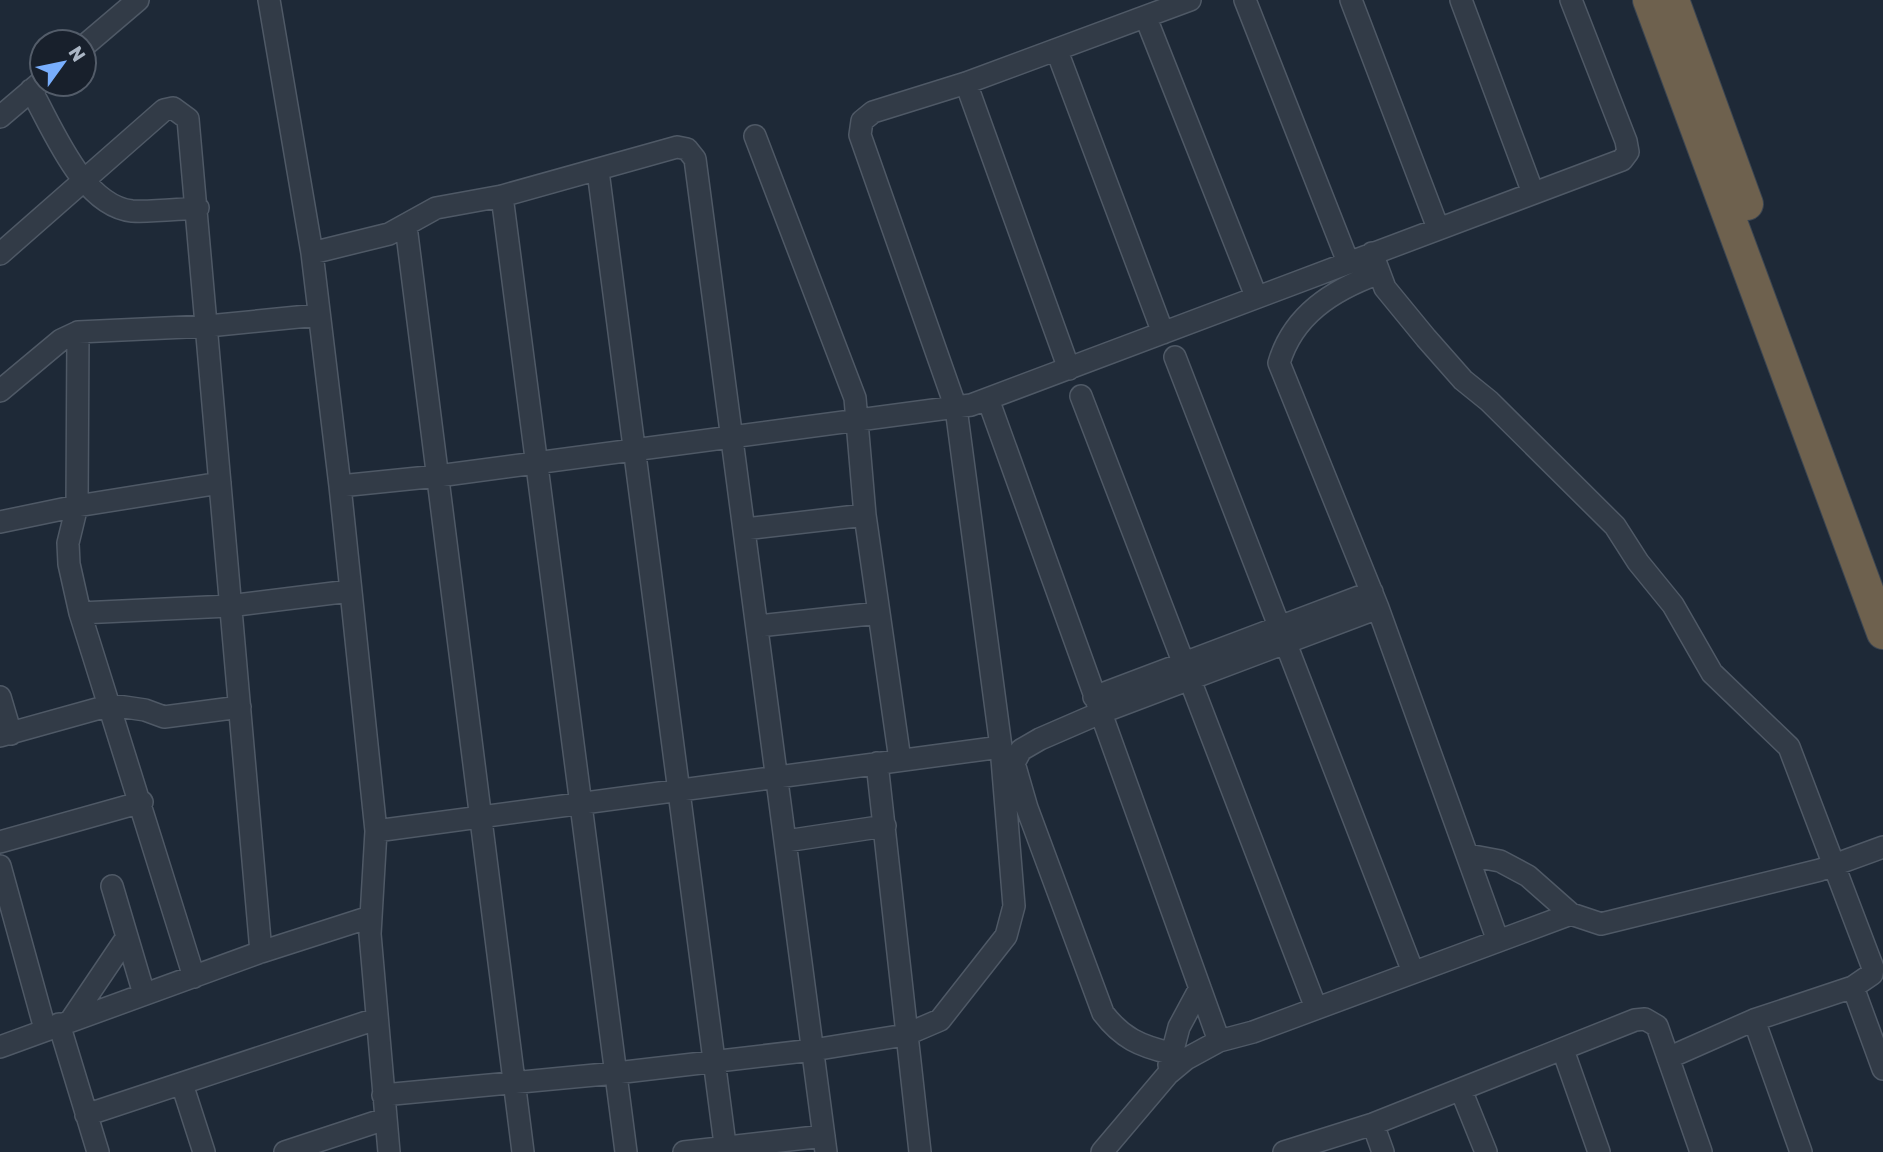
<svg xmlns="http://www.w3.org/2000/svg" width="1883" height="1152" font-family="Rubik,sans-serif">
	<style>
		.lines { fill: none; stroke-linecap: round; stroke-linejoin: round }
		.minor-casing { stroke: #4f5966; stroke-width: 24 }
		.highway-casing { stroke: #3c4652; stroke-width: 34 }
		.minor { stroke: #323b47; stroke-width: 21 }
		.highway { stroke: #6e614e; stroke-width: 32 }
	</style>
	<rect width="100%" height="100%" fill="#1e2937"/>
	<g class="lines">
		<defs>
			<path id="minor" d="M269,0l43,253 28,233 36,345 -6,103 19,218
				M1245,0l103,262
				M1351,0l87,228
				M1461,0l72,193
				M1146,18l110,278
				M84,46l54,-46
				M1057,51l106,282
				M966,83l103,286
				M31,90c22,39 52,116 101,121 22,1 45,-2 66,-3
				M0,117l40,-34
				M755,136l100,262 10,117 35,245
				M598,171l128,981
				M502,196l124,956
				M406,226l117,926
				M312,253l77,-19 47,-26 66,-12 175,-49 10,2 8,10 131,993
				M1372,253l13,35 41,50 37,42 26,21 126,125 23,36 35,43 39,68 77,74 84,221 -1,6 -19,13 -99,33 -86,38
				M0,254l164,-144 9,-2 15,11 73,833
				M1377,274c-44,16 -84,41 -98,89l99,245 120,333
				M78,332l-1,174 -9,37 1,21 11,49 114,364
				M1175,357l238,615
				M0,391l61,-51 17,-8 130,-6 110,-11
				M1081,396l235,612
				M988,399l231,642
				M340,486l98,-10 533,-71 651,-245 6,-8 -2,-11 -55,-141
				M0,522l77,-16 143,-23
				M745,529l120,-14
				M80,613l149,-7 121,-15
				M758,626l121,-13
				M0,697l11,37
				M1094,697l278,-105
				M0,736l111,-31 34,5 19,7 76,-10
				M877,763l43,389
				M376,831l625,-84
				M786,841l99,-15
				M0,842l142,-40
				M1468,855l32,6 28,15 43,38 30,10 219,-54 63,-23
				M0,866l45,163
				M112,886l32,108
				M1853,987l30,82
				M71,1020l56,-83
				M1754,1020l47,132
				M59,1024l39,128
				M0,1047l261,-95 109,-35
				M1563,1050l36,102
				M1170,1053c-30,-7 -48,-15 -67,-40l-76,-205 -13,-45 7,-13 19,-11 60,-26 278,-105
				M1169,1065l10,-38 21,-39
				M182,1084l22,68
				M1461,1090l25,62
				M383,1095l233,-22 197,-23 92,-15 35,-15 66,-84 8,-30 -13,-159 -45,-339 -96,-273 2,-14 11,-9 93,-29 224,-83
				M86,1115l290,-96
				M1373,1124l10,28
				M285,1152l100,-33
				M684,1152l140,-16
				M1102,1152l66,-78 18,-15 33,-18 34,-9 318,-118
				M1284,1152l89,-28 262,-104 10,-1 12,7 44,126"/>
			<path id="highway" d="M1649,0l234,633
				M1673,0l74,204"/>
		</defs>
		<use href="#minor" class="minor-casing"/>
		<use href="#highway" class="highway-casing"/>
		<use href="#minor" class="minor"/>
		<use href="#highway" class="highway"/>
	</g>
	<g transform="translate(63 63) rotate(57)"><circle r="33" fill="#18202c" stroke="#535c69" stroke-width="2"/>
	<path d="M0-5L12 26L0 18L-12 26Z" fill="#78aefd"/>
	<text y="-10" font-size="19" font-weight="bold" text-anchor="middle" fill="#abb6c5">N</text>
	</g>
</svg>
